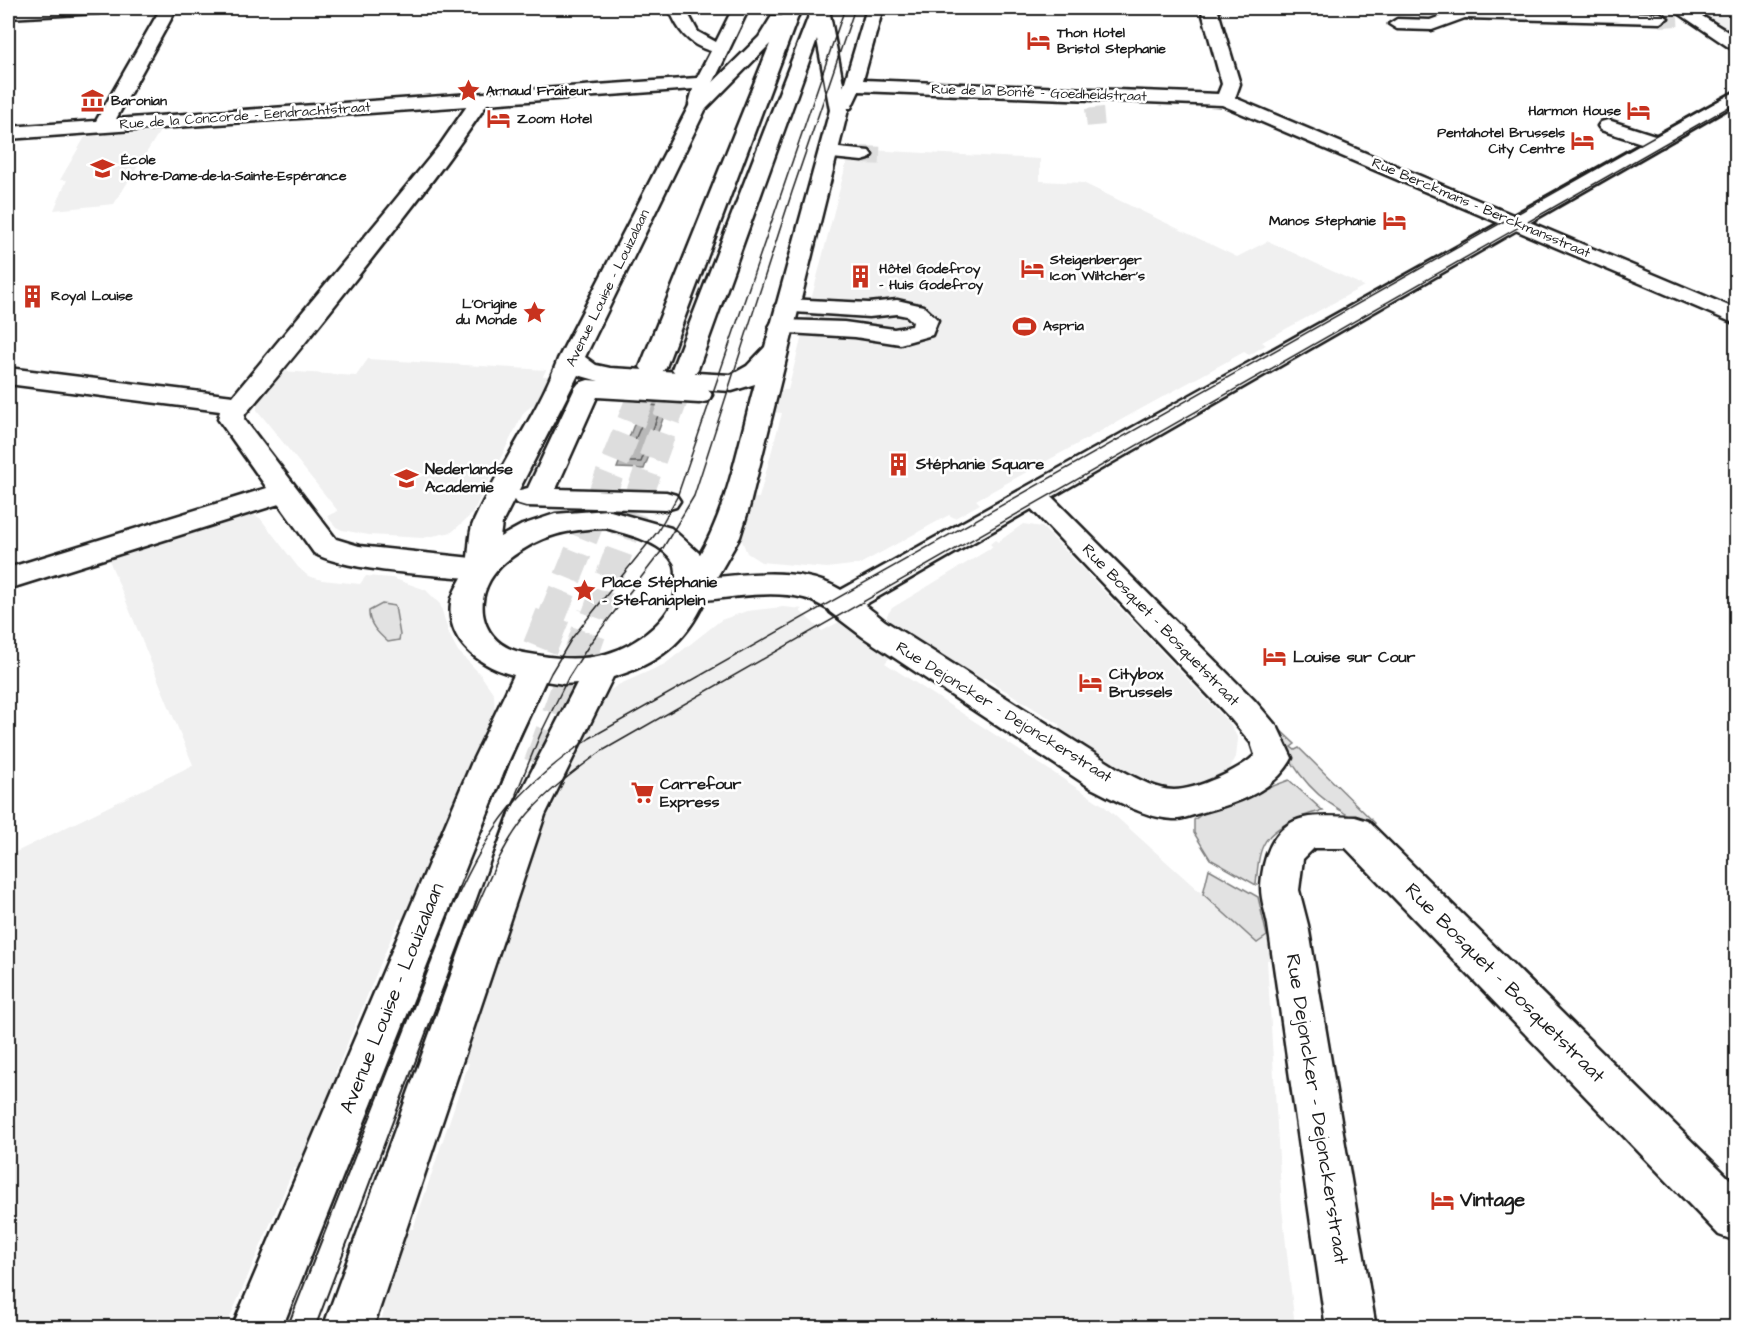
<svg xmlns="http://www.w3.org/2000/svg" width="1744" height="1335" font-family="'Architects Daughter',sans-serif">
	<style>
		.built { fill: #f0f0f0 }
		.green { fill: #e2e2e2; stroke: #7f7f7f; stroke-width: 1.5 }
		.water { fill: #b8b8b8; stroke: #7a7a7a; stroke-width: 1.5 }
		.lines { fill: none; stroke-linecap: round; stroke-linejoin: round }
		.shore { stroke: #5a5a5a; stroke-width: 1.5 }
		.minor-tunnel { stroke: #ddd; stroke-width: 18; stroke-dasharray: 18 9; stroke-linecap: butt }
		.highway-tunnel-far1 { stroke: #ddd; stroke-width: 28; stroke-dasharray: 28 14; stroke-linecap: butt }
		.highway-tunnel { stroke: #ddd; stroke-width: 35; stroke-dasharray: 35 18; stroke-linecap: butt }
		.minor-casing { stroke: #1c1c1c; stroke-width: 5 }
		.major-casing { stroke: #1c1c1c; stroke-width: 5 }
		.highway-casing { stroke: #1c1c1c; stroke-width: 5 }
		.minor { fill: #fff; fill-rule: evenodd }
		.major { fill: #fff; fill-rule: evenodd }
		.highway { fill: #fff; fill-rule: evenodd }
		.tram-far1 { stroke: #1c1c1c; stroke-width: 1.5 }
		.tram { stroke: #1c1c1c; stroke-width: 2 }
		.labels { text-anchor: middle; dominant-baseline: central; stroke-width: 5; stroke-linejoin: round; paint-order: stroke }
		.far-poi-label { font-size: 14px; font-weight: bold; fill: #1c1c1c; stroke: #fff; text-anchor: start }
		.far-street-label { font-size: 14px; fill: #1c1c1c; stroke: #fff }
		.poi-label { font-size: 16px; font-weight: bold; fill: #1c1c1c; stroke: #fff; text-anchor: start }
		.street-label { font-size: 16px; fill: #1c1c1c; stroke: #fff }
		.near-street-label { font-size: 20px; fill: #1c1c1c; stroke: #fff }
		.near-poi-label { font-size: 20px; font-weight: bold; fill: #1c1c1c; stroke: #fff; text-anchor: start }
	</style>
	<rect width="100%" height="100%" fill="#fff"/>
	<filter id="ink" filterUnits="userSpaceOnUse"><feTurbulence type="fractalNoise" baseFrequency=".0167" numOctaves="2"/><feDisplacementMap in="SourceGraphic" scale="12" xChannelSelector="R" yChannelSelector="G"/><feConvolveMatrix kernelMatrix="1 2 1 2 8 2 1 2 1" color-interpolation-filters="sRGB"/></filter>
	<g filter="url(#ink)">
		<path class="built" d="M1690,8h46v29z
			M160,131l-46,73 -60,6 13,-30h-7l25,-43z
			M850,149l190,10v22l43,2 154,74 31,-16 96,45 -102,56 4,3 -17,10 -5,-3 -268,148 4,4 -25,14 -6,-3 -89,49 -33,4 -66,-6 -14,-9 -7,-17 9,-38h10l23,-85 -10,-1 6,-22h10z
			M368,359l178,11 -3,6h10l-10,21 -19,15 -52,102 -20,18 -29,6 -54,-3 -27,-5 -6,-3 -9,-11 11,-5 -81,-101v-7l25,-32 74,5z
			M250,513l10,5 38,49 10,9 14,4 38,4 6,-8 26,2 34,12 14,14 9,30 9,17 22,23 14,20 1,25 -82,201 -14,-1 -64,154 14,3 -39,93 -16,-1 -68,159h-218v-464l6,-10 179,-88 -86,-210z
			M1023,524l19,3 15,15 174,183 7,14 -2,18 -9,17 -14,8 -31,8 -54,-12 -67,-42 -2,-12 -74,-46 -18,-1 -80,-54v-8l5,-7 101,-61 -3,-3 5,-4 3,2z
			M783,607l20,2 -3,2 22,20 17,-9 53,33 -7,8 218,142 154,138 10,-7 7,5 7,19h-14l15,248 13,119 -917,1 6,-16 -17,-3 28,-81 18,1 56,-166 -16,-1 116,-326 28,-37 21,-14 47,-21 56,-44 26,-9z"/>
		<path class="green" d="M382,604l13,2 5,29 -1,5 -11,2c-9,-8 -20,-18 -19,-31z
			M1277,727l18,17 -4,3 4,3 4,-2 76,75 -8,5c-9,-7 -18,-12 -27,-18 -31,-18 -54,-49 -63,-83z
			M1289,780l34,31c-12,1 -21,6 -31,10 -33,15 -33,31 -36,64l-46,-26 -16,-26v-13l11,-8z
			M1209,869l49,28 9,39 -10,7 -54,-49z"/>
		<path class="water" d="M644,399l26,1 -26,69 -27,-1z"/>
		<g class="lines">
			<path class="shore" d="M650,405l9,1 1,4 -19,52h-12l-2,-4z"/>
			<path class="minor-tunnel" d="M1660,18l19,-1
				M1094,108l2,20
				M862,155l23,1"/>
			<path class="highway-tunnel-far1" d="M552,617l101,-250
				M595,617l90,-248"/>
			<path class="highway-tunnel" d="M520,697l33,-82
				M541,765l54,-150"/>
			<defs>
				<path id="minor" d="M8,8h99l-8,5 -91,5z
					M161,8h16l-61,111 581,-41 14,-27c-23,-6 -34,-22 -42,-43h16l13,24 18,10 17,-34h16l-36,75 -8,25h-14l-2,-4 4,-15 -206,15c-40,60 -85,116 -129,172 -37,47 -74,94 -113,138l-1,5 92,120 23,7 122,13 11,3 4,7 -4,7 -11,3c-41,-4 -134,-7 -167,-26l-35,-49 -271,85v-21l259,-80 -49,-69 2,-8 -212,-27v-16l225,28 154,-186 53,-65 27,-39 -459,33v-12l88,-6z
					M867,8h16l-20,72 355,14 4,-10 -21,-76h16l23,76 -5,14 501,211v15l-514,-219 -363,-14 -8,17h-14l-2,-4 9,-19z
					M1463,8l197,5 8,5 -8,5 -195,-5 -33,12 -35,-1 -8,-5 8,-5 33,1z
					M1671,8h18l47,29v12l-6,-1z
					M1608,120l56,18 3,4 -3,4 -7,2 -56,-18 -3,-4 3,-4z
					M829,147l40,4 3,4 -3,4 -7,2 -40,-4 -3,-4 3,-4z
					M787,299l82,4 28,-3 26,6 15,14 -6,15 -32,9 -45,-7 -83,-5 -3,-5 3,-5 9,-2 63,2 50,7 18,-3 1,-4 -6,-6 -10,-2 -28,3 -90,-6 -4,-5 4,-5z
					M588,380l120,9 4,6 -4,6 -9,2 -102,-6 -41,92 110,3 10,3 4,6 -4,6 -10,3 -140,-4 -10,-3 -4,-6 4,-6 12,-3 47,-100 4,-5z
					M1034,486l10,3 211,212 23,27 14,30c-18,34 -57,46 -92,55 -8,2 -19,7 -27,6 -28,-1 -57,-19 -82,-31l-228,-151 -33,-25 -5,-8 5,-8c22,-6 38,12 55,25l232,147c16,8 38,22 57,22 22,0 66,-20 81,-35l-4,-12 -20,-24 -207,-218 -4,-6 4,-6z
					M1355,817l13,4 368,364v56l-17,-6 -373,-387h-32l-11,11 -4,31 9,35 68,403h-50l-58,-403c-2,-11 -7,-25 -7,-37 1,-28 11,-63 43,-70 15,-3 35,-1 51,-1z"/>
				<path id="major" d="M1736,91v13l-884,508c-20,6 -29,-9 -48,-14 -32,-8 -67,-1 -99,2 -19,43 -48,64 -92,77l-68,138 -172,513h-50l186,-513 68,-132 -13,1 -19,-3 -37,81 -226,566h-50l240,-566 42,-87c-33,-8 -68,-33 -63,-72 2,-13 10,-21 14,-33 6,-15 2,-35 9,-49 25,-56 63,-105 84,-162l133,-257h14l2,4 -122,251 11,8 14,3 121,7 16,-9 18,-19 65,-237 2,-4h14l2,4 -99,398 -9,29 -23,40c40,-4 88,-9 124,13zM578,375l31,9 123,7 23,-7c-15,53 -27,123 -55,170l-29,-26 -64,-18 -52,4 -33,11 -22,12 2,-14zM606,528c22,7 55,13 68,35 2,3 2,10 2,13 6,38 -38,69 -70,78 -28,8 -54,4 -82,-1 -36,-6 -52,-41 -34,-73 8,-14 23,-25 37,-33 25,-15 51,-18 79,-19z"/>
				<path id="highway" d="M785,8h16l-135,359 -4,5 -9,3 -9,-3 -4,-5 130,-323 -65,66h-14l-2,-4 70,-69 13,-21h10z
					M812,8l17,1 19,101 -2,4h-14l-2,-4 -13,-71 -119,330 -4,5 -9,3 -9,-3 -4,-5z"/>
			</defs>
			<use href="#minor" class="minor-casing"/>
			<use href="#major" class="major-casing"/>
			<use href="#highway" class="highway-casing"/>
			<use href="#minor" class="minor"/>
			<use href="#major" class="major"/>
			<use href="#highway" class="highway"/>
			<path class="tram-far1" d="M516,794l24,-59 28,-57 23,-36 69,-89 34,-57 98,-304 63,-184
				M479,839l42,-104 30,-62 21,-35 86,-107 19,-34 168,-489
				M492,859l17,-45
				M454,904c36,-80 64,-116 136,-166l1146,-648
				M441,936l15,-38
				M464,936c19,-41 35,-88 64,-122 22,-25 48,-44 74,-63l1134,-648"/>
			<path class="tram" d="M460,944l5,-10
				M287,1328l155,-394
				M315,1328l147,-390"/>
		</g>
	</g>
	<defs>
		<symbol id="hotel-bare" viewBox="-9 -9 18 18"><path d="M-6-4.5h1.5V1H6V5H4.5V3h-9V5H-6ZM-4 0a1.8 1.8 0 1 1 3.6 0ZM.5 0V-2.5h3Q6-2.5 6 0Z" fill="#c8321e" stroke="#fff" stroke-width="2.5" paint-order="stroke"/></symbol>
		<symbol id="sight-bare" viewBox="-9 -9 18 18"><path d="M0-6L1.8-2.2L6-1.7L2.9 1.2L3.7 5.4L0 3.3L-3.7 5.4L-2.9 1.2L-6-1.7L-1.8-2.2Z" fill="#c8321e" stroke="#fff" stroke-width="2.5" paint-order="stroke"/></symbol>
		<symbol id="museum-bare" viewBox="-9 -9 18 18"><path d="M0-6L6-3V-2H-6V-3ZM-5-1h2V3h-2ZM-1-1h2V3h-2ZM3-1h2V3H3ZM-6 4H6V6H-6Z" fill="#c8321e" stroke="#fff" stroke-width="2.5" paint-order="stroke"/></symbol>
		<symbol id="school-bare" viewBox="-9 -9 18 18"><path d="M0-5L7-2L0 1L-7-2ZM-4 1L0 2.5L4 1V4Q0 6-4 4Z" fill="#c8321e" stroke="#fff" stroke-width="2.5" paint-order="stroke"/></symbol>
		<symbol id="building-bare" viewBox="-9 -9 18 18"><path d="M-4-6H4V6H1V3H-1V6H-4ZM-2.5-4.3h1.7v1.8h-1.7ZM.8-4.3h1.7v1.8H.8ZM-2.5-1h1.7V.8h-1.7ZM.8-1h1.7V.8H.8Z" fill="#c8321e" stroke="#fff" stroke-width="2.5" paint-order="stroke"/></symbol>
		<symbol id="stadium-bare" viewBox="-9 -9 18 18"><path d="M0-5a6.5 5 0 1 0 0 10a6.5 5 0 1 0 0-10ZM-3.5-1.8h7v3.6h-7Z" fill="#c8321e" stroke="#fff" stroke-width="2.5" paint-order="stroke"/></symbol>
		<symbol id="supermarket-bare" viewBox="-9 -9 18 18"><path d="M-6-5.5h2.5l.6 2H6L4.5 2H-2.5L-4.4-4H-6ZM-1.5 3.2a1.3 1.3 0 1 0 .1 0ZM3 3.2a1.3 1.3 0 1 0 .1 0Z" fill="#c8321e" stroke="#fff" stroke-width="2.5" paint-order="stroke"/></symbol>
	</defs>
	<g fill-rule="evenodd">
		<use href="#hotel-bare" x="1022" y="24" width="33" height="33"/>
		<use href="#sight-bare" x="452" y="74" width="33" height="33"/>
		<use href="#museum-bare" x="76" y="84" width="33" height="33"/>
		<use href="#hotel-bare" x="1622" y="94" width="33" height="33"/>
		<use href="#hotel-bare" x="482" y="102" width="33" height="33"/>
		<use href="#hotel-bare" x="1566" y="124" width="33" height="33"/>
		<use href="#school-bare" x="86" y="152" width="33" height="33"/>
		<use href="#hotel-bare" x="1378" y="204" width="33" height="33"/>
		<use href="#hotel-bare" x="1016" y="252" width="33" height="33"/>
		<use href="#building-bare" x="844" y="260" width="33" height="33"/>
		<use href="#building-bare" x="16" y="280" width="33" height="33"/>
		<use href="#sight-bare" x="518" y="296" width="33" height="33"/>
		<use href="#stadium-bare" x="1008" y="310" width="33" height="33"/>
		<use href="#building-bare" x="882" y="448" width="33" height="33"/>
		<use href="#school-bare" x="390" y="462" width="33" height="33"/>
		<use href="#sight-bare" x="568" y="574" width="33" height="33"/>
		<use href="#hotel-bare" x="1258" y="640" width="33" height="33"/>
		<use href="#hotel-bare" x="1074" y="666" width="33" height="33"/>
		<use href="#supermarket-bare" x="626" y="776" width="33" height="33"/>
		<use href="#hotel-bare" x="1426" y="1184" width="33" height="33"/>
	</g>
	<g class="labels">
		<g class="far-poi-label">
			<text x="1057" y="33">Thon Hotel<tspan x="1057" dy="16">Bristol Stephanie</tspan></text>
			<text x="486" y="91">Arnaud Fraiteur</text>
			<text x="111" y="101">Baronian</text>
			<text x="1621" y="111" text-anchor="end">Harmon House</text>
			<text x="517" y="119">Zoom Hotel</text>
			<text x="1565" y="133" text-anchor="end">Pentahotel Brussels<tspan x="1565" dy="16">City Centre</tspan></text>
			<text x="121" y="160">École<tspan x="121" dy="16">Notre-Dame-de-la-Sainte-Espérance</tspan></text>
			<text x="1376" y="221" text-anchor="end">Manos Stephanie</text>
			<text x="1050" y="260">Steigenberger<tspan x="1050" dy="16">Icon Wiltcher’s</tspan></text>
			<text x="879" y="269">Hôtel Godefroy<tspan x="879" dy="16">- Huis Godefroy</tspan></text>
			<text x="51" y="296">Royal Louise</text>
			<text x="517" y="304" text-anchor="end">L’Origine<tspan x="517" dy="16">du Monde</tspan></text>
			<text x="1043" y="326">Aspria</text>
		</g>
		<g class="far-street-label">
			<text transform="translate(1039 93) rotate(2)">Rue de la Bonté - Goedheidstraat</text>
			<text transform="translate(245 116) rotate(-4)">Rue de la Concorde - Eendrachtstraat</text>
			<text transform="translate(1481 208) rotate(23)">Rue Berckmans - Berckmansstraat</text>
			<text transform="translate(608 288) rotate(-64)">Avenue Louise - Louizalaan</text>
		</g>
		<g class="poi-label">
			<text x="916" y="464">Stéphanie Square</text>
			<text x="425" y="469">Nederlandse<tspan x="425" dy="18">Academie</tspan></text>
			<text x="602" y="582">Place Stéphanie<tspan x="602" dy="18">- Stefaniaplein</tspan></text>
			<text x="1293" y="657">Louise sur Cour</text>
			<text x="1109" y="674">Citybox<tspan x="1109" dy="18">Brussels</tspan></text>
			<text x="660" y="784">Carrefour<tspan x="660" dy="18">Express</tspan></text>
		</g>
		<g class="street-label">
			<text transform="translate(1161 625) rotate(46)">Rue Bosquet - Bosquetstraat</text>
			<text transform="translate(1004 712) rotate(32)">Rue Dejoncker - Dejonckerstraat</text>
		</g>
		<g class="near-street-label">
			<text transform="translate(1505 983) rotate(45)">Rue Bosquet - Bosquetstraat</text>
			<text transform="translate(392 998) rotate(-68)">Avenue Louise - Louizalaan</text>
			<text transform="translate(1317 1109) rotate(81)">Rue Dejoncker - Dejonckerstraat</text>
		</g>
		<g class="near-poi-label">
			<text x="1460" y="1200">Vintage</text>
		</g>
	</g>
	<rect width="1744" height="1335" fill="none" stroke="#fff" stroke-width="30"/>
	<rect x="15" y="15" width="1714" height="1305" fill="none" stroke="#1c1c1c" stroke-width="2" filter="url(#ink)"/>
</svg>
